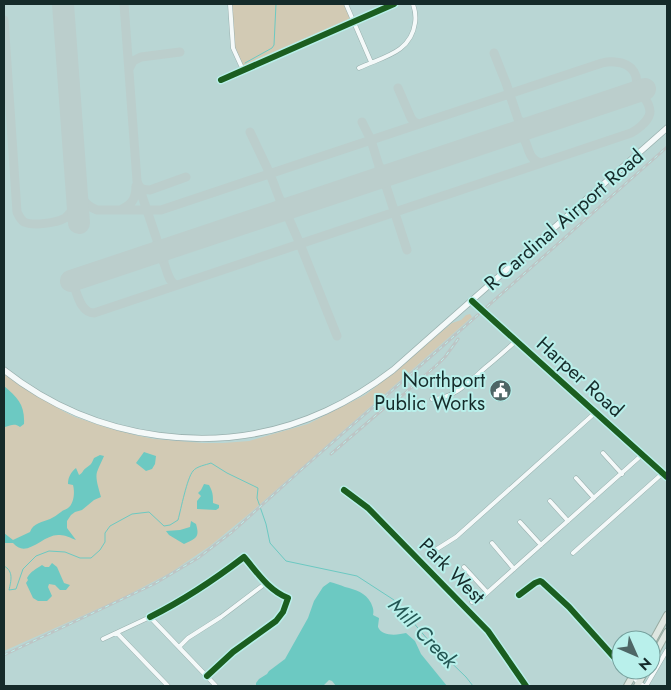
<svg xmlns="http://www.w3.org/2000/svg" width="671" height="690" font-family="Jost,sans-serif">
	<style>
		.green { fill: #d2cab4 }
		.water { fill: #6cc9c2 }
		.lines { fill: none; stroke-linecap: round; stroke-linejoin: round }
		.stream { stroke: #6cc9c2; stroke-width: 1 }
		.taxiway { stroke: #bbcecc; stroke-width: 9 }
		.runway { stroke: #bbcecc; stroke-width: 22 }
		.minor-casing { stroke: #99b0ae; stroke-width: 5 }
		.tertiary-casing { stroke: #99b0ae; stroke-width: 6 }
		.secondary-casing { stroke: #99b0ae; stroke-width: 7 }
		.trunk-casing { stroke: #98aba1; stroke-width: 8 }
		.minor { stroke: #f4f9f9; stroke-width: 4 }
		.tertiary { stroke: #f4f9f9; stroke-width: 5 }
		.secondary { stroke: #f4f9f9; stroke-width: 5.5 }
		.trunk { stroke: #dee6e0; stroke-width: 6 }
		.rail-casing { stroke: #bdc5c5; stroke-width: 3 }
		.rail { stroke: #b9f0eb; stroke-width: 1; stroke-dasharray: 4; stroke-linecap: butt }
		.cycleway-casing { stroke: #b9f0eb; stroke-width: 9 }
		.cycleway { stroke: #1b5e20; stroke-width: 6 }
		.labels { text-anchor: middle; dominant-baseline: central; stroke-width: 4; stroke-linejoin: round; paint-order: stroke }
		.street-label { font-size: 20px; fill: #152b2a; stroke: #b9f0eb }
		.poi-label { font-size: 20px; fill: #152b2a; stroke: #b9f0eb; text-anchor: end }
		.water-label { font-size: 21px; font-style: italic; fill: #245754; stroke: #b9f0eb }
	</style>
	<rect width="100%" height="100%" fill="#b9d6d4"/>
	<path class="green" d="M230,4h116l8,18 -111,48 -8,-16z
		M470,314l2,3 -223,197 -39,32 -40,27 -50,26 -116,52v-279l17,14 42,25 12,6 33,11 27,7 19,4 49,4h20l26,-2 59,-17 57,-29 8,-6 79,-66 9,-3 5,-5z"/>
	<path class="water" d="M4,386c14,12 21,19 20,38l-4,3c-5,-4 -9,-2 -15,0l-1,5z
		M144,452l12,4 -1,8 -3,5 -6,2 -10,-8z
		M100,455l4,1c-2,5 -5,10 -7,16 -2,7 2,17 4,25l-7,3 -12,10 -7,2 -4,3 -4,6v7l9,12c-5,-2 -11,-5 -16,-5 -17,-2 -33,25 -47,8h-9v-10l9,7 17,-8c3,-9 13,-10 20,-13 4,-2 7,-4 11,-7 2,-2 4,-2 7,-4 6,-4 7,-16 5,-23l-5,-1c0,-7 3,-12 8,-16l3,7c4,-2 3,-4 7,-7 5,-4 5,-3 8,-10z
		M204,484l5,1c4,7 4,10 4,18l6,2v3l-3,2 -19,-1v-8l4,-5 -3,-3 3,-3z
		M191,521l5,3c4,14 0,14 -12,20l-15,-9 -3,-4 14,-1 10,-3z
		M52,563l5,4 7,16 6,2 -4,5h-6l-5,-5 -6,-1 -1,3 4,9 -5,5h-9l-5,-3 -7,-15 2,-3 -1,-2c4,-7 9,-9 15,-13l3,2h4z
		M330,582c5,1 10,3 15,5 11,3 20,5 26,16 2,5 3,7 2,12l6,3c0,1 -1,8 -1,9 4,10 20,8 28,6l9,8 6,13 26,32h-111l-4,-5 -3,-1 -6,6h-67v-3l3,-4 8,-5 2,-3 16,-12 23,-41 6,-17 9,-14z"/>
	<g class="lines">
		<path class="stream" d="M245,63l27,-15 2,-3 2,-41
			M4,566c10,5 7,15 5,24l7,-1 7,-20 13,-13 13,-5 16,1 15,6h11l9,-8 5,-8v-9l5,-7 22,-12 17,-2 15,14 6,-1 8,-5c3,-11 9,-42 15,-49 4,-5 13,-6 18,-8l16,10 31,15 -1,10 9,26 4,19 16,18 71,15 37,24 35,41 37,36 7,9"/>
		<path class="taxiway" d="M124,4l13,177 20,59v8l-5,6
			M63,5l1,-1
			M4,20l13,192c2,4 3,7 7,10 9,4 33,1 41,-4 6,-4 9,-11 12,-17
			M494,53l12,30 12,36 6,6 8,2
			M129,69l4,-8 8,-4 39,-5
			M398,88l13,30 3,4 5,2
			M362,122l9,18 8,26 5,6 8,1 -6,9v4l21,64
			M250,132l20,42 10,26 7,6h9
			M512,133c21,1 10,25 29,30
			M373,180l6,-6v-8
			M138,184c2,5 6,6 12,6l36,-13
			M122,209c11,-5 14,-12 14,-23
			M275,213h8l6,6 11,25 37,92
			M152,254c17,0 11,25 24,31
			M164,262v-8l7,-6
			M72,281c5,11 8,32 22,32l537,-180c6,-3 15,-10 18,-17 3,-6 -2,-18 -9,-21 -2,-2 -5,-2 -8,-2 11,-16 0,-30 -17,-31 -5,-1 -9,0 -13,1l-441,147h-64c-11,-4 -16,-12 -21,-22"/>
		<path class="runway" d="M63,4l16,219
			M71,281l574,-192"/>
		<defs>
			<path id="minor" d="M230,4l3,44 10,22
				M346,4l25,58
				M359,68c23,-11 52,-15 56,-45 1,-6 0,-13 -2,-19
				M432,399c22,0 38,-18 54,-32 10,-8 20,-17 30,-26
				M603,453l19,21
				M576,478l18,20
				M344,490l24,18 120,123 38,55
				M550,501l18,20
				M520,522l21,23
				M492,543l22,26
				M573,553l90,-80
				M429,554l27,-17 140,-125
				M464,567l23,25
				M519,595l16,-12 5,-2 2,1 27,25 52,58
				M472,602l7,-2 164,-146
				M150,617c34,-17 64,-37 94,-60 13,15 24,33 44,41l-5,14 -7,9 -43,31 -26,24
				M117,633l51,53
				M103,639l47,-22 66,69
				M179,647l9,-9 33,-21 45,-34
				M626,670l13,13 5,3
				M646,686l21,-36"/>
			<path id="tertiary" d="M221,80l173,-76
				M472,301l11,10 184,166"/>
			<path id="secondary" d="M4,370c90,71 216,90 322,41 24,-11 46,-25 67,-41l274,-242"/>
			<path id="trunk" d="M651,644l16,-29
				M651,661l16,-29
				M627,686l9,-16
				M637,686l9,-16"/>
		</defs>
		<use href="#minor" class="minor-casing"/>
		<use href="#tertiary" class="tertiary-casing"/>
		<use href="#secondary" class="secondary-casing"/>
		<use href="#trunk" class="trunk-casing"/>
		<use href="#minor" class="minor"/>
		<use href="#tertiary" class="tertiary"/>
		<use href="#secondary" class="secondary"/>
		<use href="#trunk" class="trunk"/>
		<defs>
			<path id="rail" d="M331,454l51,-44 22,-16 35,-31 6,-6 13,-18
				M4,655l150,-71 44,-26 34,-26 70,-63 134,-117 231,-205"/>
		</defs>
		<use href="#rail" class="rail-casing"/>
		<use href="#rail" class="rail"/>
		<defs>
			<path id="cycleway" d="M221,80l173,-76
				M472,301l11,10 184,166
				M344,490l24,18 120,123 38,55
				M519,595l16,-12 5,-2 2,1 27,25 52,58
				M150,617c34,-17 64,-37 94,-60 13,15 24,33 44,41l-5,14 -7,9 -43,31 -26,24"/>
		</defs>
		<use href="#cycleway" class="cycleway-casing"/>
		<use href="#cycleway" class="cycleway"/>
	</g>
	<defs>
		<symbol id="civic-disc" viewBox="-11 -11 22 22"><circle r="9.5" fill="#4e6766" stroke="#b9f0eb"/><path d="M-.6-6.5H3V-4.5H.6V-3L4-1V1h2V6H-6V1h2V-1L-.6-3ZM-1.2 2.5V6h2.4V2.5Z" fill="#fff"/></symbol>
	</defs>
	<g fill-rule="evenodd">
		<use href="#civic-disc" x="488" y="378" width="25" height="25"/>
	</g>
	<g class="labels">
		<g class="street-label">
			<text transform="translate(564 220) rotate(-41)">R Cardinal Airport Road</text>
			<text transform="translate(580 377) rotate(42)">Harper Road</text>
			<text transform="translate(452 571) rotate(45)">Park West</text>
		</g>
		<g class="poi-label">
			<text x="485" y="380">Northport<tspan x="485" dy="23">Public Works</tspan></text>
		</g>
		<g class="water-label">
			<text transform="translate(423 633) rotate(46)">Mill Creek</text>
		</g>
	</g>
	<rect width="671" height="690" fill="none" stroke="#152b2a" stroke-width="10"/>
	<g transform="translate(636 655) rotate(135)"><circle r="24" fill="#b9f0eb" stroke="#77a19e"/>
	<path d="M0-4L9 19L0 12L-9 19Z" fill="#4e6766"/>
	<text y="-8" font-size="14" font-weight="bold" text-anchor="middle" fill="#152b2a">N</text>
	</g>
</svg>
